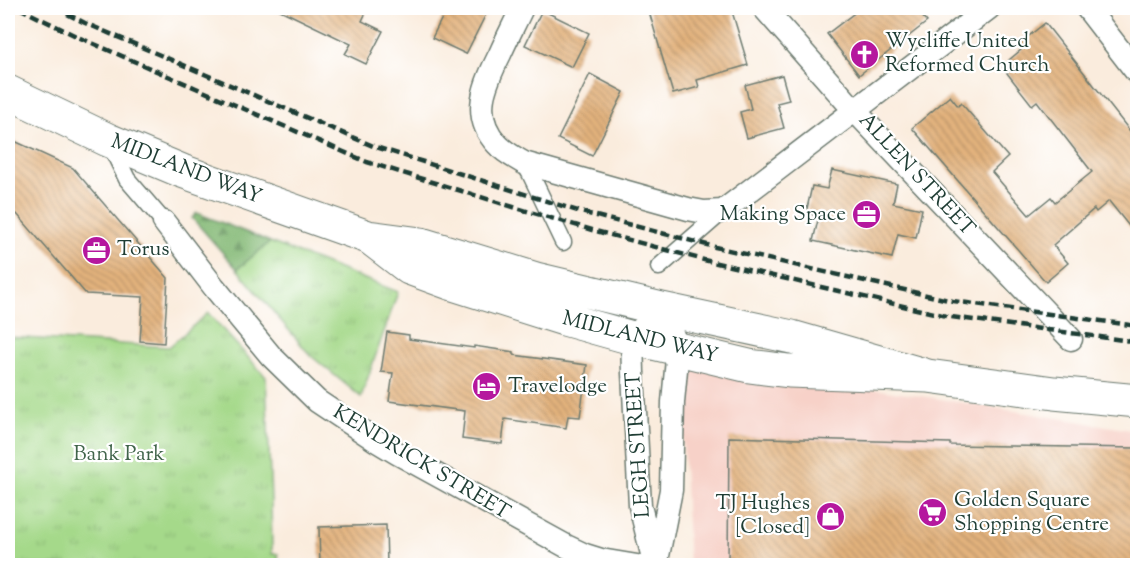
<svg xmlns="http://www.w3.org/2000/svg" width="1145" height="573" font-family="'Sorts Mill Goudy',serif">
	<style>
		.built { fill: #f7d1c8 }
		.grass { fill: url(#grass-tufts); stroke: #628b5f; stroke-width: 1.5 }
		.forest { fill: url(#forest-firs); stroke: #527b55; stroke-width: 1.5 }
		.building { fill: url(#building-back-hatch) }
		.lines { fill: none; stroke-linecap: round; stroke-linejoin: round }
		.pedestrian-casing { stroke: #6c7a6f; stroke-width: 19 }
		.minor-casing { stroke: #6c7a6f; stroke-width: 25 }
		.trunk-casing { stroke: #6c7a6f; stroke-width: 35 }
		.pedestrian { stroke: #fff; stroke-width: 16 }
		.minor { stroke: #fff; stroke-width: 22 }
		.trunk { stroke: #fff; stroke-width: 33 }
		.rail { stroke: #1f3d34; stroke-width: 4.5; stroke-dasharray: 9 4.5; stroke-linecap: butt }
		.labels { text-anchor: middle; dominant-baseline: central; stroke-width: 4.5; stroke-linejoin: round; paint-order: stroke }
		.poi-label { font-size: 21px; fill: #1f3d34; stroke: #fff; text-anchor: start }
		.street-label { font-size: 21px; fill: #1f3d34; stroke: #fff }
		.park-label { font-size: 21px; fill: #40644a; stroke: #fff }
	</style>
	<defs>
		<pattern id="grass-tufts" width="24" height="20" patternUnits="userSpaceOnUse" patternTransform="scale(1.5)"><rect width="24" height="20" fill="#a5d98a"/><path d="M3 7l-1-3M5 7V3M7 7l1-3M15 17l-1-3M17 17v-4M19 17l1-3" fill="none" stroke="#8ebb78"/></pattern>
		<pattern id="forest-firs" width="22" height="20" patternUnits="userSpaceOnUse" patternTransform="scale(1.5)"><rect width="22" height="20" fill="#84b976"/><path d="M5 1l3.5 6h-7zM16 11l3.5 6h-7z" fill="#6b9862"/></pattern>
		<pattern id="building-back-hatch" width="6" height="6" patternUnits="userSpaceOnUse" patternTransform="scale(1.5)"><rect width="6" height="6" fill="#e3b27d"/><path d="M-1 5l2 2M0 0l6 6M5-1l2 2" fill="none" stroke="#b79267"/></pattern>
	</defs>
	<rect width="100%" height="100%" fill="#fff"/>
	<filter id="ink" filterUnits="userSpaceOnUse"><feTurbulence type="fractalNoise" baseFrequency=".0167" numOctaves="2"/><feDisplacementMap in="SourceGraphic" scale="12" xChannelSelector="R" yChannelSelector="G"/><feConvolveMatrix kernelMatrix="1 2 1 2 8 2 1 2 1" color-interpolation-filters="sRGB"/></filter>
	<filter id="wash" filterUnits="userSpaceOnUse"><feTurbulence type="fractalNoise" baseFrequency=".008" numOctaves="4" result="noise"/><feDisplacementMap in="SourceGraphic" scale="24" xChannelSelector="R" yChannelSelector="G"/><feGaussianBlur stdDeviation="1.35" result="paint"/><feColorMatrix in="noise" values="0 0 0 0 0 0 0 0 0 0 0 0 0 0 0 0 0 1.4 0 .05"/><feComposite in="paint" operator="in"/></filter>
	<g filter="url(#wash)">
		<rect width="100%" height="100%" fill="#faecdd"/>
		<path class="built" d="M679,361l249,36 209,34v134h-448z"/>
		<path class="grass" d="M270,242l128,50 -37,105 -51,-42 -73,-86z
			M208,313l58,64 5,123 1,54h6l1,11h-271v-228l161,10z"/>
		<path class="forest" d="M197,213l64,25 9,4 -33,27 -45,-51z"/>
		<g id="blocks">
			<path class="building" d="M276,8h92l-6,13 21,10 -17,33 -21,-10 6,-10z
				M447,8h42l-23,46 -34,-16z
				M648,8h83l17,57 -51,15 2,7 -26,7z
				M861,8h54l12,14 -68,53 -32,-41z
				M542,10l47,23 -17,34 -47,-22z
				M1045,23l92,117v96l-28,-35 -13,11 -2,-3 -41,36 15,18 -22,19 -134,-154 38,-32 8,10 3,-3 47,54 -16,15 37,43 22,-18 4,5 37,-30 -55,-71 -5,4 -29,-37 8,-6 -2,-2 13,-11 -3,-5z
				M590,74l34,18 -32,64 -34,-17z
				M782,75l7,25 -12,3 7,25 -37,10 -7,-26 11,-3 -6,-24z
				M8,138l65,30 95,110 -4,65 -24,-2 3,-44 -57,-3 -69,-80 -9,-5z
				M832,170l65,14 -4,19 29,6 -6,29 -18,-4 -6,24 -79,-17 6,-25 -13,-3 6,-27 15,3z
				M387,332l22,3v4l65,9v-2l40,6v3l73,10 -7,52 -12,-1 -2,12 -61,-9 -3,25 -40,-5 3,-28 -76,-10 4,-28 -12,-1z
				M729,437l221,6v2l187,3v118h-409z
				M386,525l1,41h-67l-1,-39z"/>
		</g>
	</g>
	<g filter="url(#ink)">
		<use href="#blocks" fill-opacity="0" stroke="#6c7a6f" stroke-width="1.5"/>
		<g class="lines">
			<defs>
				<path id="pedestrian" d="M110,144l17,35 37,43
					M524,163l6,10 33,69
					M659,267l64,-56"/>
				<path id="minor" d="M522,8c-7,15 -15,30 -22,46 -15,30 -30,61 -3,90 7,8 17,13 27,19l164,46 16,3 19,-1 266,-203
					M764,8l90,102 217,229
					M1087,8l51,66
					M164,222l50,65 57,69 46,45 60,40 20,12 169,93 19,9 16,5 36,6
					M655,566l-15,-60 -7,-133 -1,-35 30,-29 16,39 -5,54 -2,88 -15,76"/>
				<path id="trunk" d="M8,92l100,48 74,31 186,66 53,7 115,35 126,30 130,28 136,39
					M370,238l39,30 41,15 114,36 68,19 117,28 40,5 139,5 126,17 84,8"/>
			</defs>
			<use href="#pedestrian" class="pedestrian-casing"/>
			<use href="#minor" class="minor-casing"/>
			<use href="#trunk" class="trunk-casing"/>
			<use href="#pedestrian" class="pedestrian"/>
			<use href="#minor" class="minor"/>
			<use href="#trunk" class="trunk"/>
			<path class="rail" d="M19,8l59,29 289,125 153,47 72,21 112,30 247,57 187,25
				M55,8l30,15 288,123 208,66 134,35 238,54 185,25"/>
		</g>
	</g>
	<defs>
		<symbol id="church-disc" viewBox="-11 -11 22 22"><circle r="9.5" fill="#b5179e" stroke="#fff"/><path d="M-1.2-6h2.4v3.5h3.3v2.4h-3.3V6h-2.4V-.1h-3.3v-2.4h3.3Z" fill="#fff"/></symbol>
		<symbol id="office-disc" viewBox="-11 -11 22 22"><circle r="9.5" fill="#b5179e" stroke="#fff"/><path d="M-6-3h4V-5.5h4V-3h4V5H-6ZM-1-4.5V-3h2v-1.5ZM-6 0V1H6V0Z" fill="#fff"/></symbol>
		<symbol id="hotel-disc" viewBox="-11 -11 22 22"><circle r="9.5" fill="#b5179e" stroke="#fff"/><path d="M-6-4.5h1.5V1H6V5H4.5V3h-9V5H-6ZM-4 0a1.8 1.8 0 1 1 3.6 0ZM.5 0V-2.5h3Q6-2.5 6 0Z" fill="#fff"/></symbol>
		<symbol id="supermarket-disc" viewBox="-11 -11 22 22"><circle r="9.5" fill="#b5179e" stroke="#fff"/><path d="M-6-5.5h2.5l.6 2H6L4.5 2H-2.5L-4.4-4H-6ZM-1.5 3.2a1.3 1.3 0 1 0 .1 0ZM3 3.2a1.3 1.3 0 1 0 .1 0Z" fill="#fff"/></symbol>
		<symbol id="shop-disc" viewBox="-11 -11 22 22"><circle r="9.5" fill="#b5179e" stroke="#fff"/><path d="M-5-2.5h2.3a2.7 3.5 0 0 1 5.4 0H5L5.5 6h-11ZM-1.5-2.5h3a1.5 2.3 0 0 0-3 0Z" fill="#fff"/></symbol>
	</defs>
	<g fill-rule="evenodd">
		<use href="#church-disc" x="848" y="38" width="33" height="33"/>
		<use href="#office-disc" x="850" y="198" width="33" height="33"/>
		<use href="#office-disc" x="80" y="234" width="33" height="33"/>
		<use href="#hotel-disc" x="470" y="370" width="33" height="33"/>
		<use href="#supermarket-disc" x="916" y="496" width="33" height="33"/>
		<use href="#shop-disc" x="814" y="500" width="33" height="33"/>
	</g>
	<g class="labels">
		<g class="poi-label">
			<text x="885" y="42">Wycliffe United<tspan x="885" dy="24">Reformed Church</tspan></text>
			<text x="846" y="215" text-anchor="end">Making Space</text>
			<text x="117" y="250">Torus</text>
			<text x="508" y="387">Travelodge</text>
			<text x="954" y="501">Golden Square<tspan x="954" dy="24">Shopping Centre</tspan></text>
			<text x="810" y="504" text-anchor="end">TJ Hughes<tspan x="810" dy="24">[Closed]</tspan></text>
		</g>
		<g class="street-label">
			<text transform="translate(186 170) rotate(21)">MIDLAND WAY</text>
			<text transform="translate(916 175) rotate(47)">ALLEN STREET</text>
			<text transform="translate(640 338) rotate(14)">MIDLAND WAY</text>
			<text transform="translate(639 445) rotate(-94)">LEGH STREET</text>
			<text transform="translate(421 463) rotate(31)">KENDRICK STREET</text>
		</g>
		<g class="park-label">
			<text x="119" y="455">Bank Park</text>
		</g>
	</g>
	<rect width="1145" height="573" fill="none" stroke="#fff" stroke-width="30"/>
</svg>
